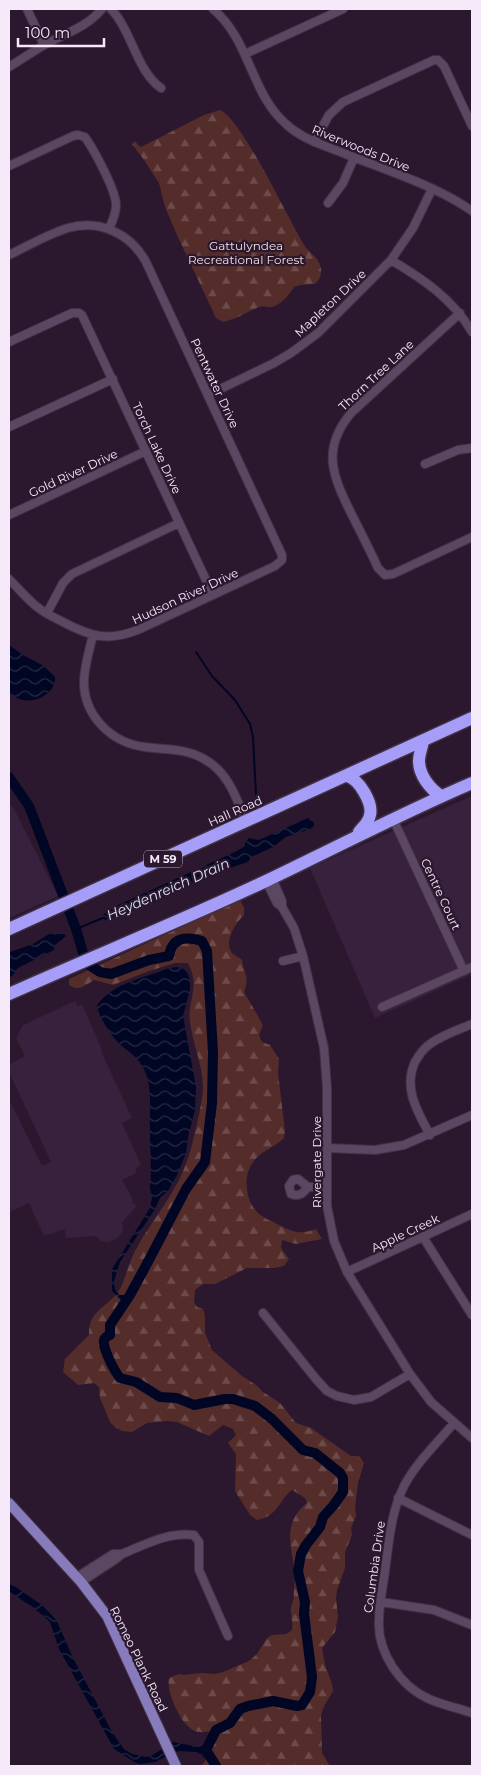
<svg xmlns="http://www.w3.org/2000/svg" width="481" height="1775" font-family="Montserrat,sans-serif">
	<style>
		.built { fill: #37213d }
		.forest { fill: url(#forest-firs) }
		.water { fill: url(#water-waves) }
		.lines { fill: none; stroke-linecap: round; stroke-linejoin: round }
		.stream { stroke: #000624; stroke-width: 2 }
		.river { stroke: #000624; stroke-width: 10 }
		.minor-casing { stroke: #403244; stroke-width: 10 }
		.major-casing { stroke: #403244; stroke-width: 12 }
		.highway-casing { stroke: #403244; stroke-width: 15 }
		.minor { stroke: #5b4761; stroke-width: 8 }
		.major { stroke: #877bbc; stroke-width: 10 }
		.highway { stroke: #a59df8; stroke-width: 12 }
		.labels { text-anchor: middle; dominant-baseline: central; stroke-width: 4.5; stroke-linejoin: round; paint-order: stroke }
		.shield { fill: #2b182f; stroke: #b9aabc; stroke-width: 1 }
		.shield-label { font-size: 11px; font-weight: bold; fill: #f6e9f9 }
		.street-label { font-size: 12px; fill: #f6e9f9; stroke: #2b182f }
		.park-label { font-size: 12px; fill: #f4dedd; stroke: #2b182f }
		.water-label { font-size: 14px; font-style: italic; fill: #d8e3f2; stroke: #2b182f }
	</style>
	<defs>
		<pattern id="forest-firs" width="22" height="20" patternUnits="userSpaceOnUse" patternTransform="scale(1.25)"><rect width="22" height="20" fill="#542c2a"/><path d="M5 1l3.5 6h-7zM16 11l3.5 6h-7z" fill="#6d4b4a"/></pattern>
		<pattern id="water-waves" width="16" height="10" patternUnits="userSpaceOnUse" patternTransform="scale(1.25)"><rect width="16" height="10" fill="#000624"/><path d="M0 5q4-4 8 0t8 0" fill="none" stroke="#262a45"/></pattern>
	</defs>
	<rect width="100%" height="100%" fill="#2b182f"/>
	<path class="built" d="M472,796v178l-97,44 -65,-150z
		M9,804l4,3 45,89 -49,22z
		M75,1001l3,5 4,-2 20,46 -1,1 31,67 -10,5 19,42 -4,2 -2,7 -13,6 10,17v5l5,4 -15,16 1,7 -2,5 -5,5 -8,3 -8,-1 -4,-5 -30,2 -1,-9 -21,7 -15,-33 -20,9v-108l2,-1 31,63 9,-4 -42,-90v-7l16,-9 -9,-18 7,-13z"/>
	<path class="forest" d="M220,110c22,9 68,109 83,133 3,7 11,11 15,18 5,8 4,17 -3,23l-15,1 -6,2c-4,7 -14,19 -23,20 -4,1 -7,-2 -12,0 -12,5 -22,12 -36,15l-7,-4 -39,-83 -12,-28 -6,-24 -15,-23 -12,-16 3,-3 4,5 2,1 63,-32z
		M240,900l4,8v7c-8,8 -21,26 -12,38 3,3 7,4 10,7 2,16 8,15 2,32l19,33 -4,10 3,7 8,3 9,14 -1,14 7,58 -1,7c-11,11 -26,13 -34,29 -7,15 -3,36 9,47 6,5 13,7 20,11 6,3 12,6 18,7 7,1 13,-1 19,-3l6,10 -26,5 -14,-4 -1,8 8,11 -5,7 -10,2h-27l-32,16h-12l-8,6 -1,12 3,5 6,2 2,7v17l7,17 30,26 14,9 7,7 17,11 16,20 15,5 40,28h8l5,7 -6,20 -3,24 1,9 -5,12 1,7 -7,17v16l-8,22 -1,8 2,19 -3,15 -13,16 3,17 7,19 1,7 -9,15 -3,10 1,37 8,13h-129l5,-6 8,-23 -3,-6c-6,1 -10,2 -16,0 -14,-5 -29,-39 -26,-53l10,-4 4,1 18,-2 14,1 8,-2 26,-11 8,-7 10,-16 5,-3 14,-1 6,-4c2,-12 -5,-19 2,-31 -1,-8 1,-14 1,-23 -2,-28 -15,-51 12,-73l-2,-5 -13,-8c-14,11 -14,26 -35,30l-7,-5 -15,-24 1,-37 -8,-11 8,-8 -3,-6 -10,-4 -14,11 -32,-14 -10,-1 -20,2 -15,9 -10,-1 -7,-4 -5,-5 -10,-24 -1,-11 -5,-4 -16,2 -15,-13 2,-13 24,-24c-1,-27 21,-27 32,-48 5,-11 8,-24 14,-36 13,-24 31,-46 44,-71 9,-18 14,-37 18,-57 3,-12 6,-26 6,-38 -1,-21 -10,-41 -13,-63 -3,-23 11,-34 -2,-59h-13l-26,8 -36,14 -19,-5c-8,5 -15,12 -25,5v-6z"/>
	<path class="water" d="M9,645l14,10 21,11 11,11c1,15 -17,26 -32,23 -5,-1 -10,-4 -14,-7z
		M310,817l4,6v3l-4,3 -24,8 -13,10 -22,10 -3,5 -27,9 -67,31 -49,18 -3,-3 2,-3 12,-8 121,-55 8,-5v-4l4,-4 10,2z
		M49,934h15l2,2 -11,9 -1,5 -36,18 -5,7 -4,3v-24l1,-2 23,-8z
		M177,967l7,2 4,5 2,7v8l-7,27 13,71 -1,23 -7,27 -2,16 -9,22 -9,16 -8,7 -5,11 -35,53 -6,19 1,9 5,5h10l-5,9 -13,-13v-22l38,-61 2,-10 -2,-10c2,-19 0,-39 0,-58 -1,-20 3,-42 -6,-61 -5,-10 -13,-16 -21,-22 -10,-8 -25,-30 -26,-42 17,-23 48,-27 72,-37z
		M9,1584l7,3 27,19 14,15 15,35 40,76 12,17 8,5 14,3 5,-1 22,-14 26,5 6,-2 -1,12 -7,-5 -19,-1 -23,11 -14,2 -5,-1 -22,-14 -55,-100 -9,-27 -10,-9 -31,-22z"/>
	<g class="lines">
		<path class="stream" d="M196,652l16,24 23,24 15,24 3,13 3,58
			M76,929l27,-11"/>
		<path class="river" d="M9,777l20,29 47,123 10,34 14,9 11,2 38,-14 20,-4c3,-19 17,-20 33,-15l5,10 6,101 -1,51 -7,59 -19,27 -36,69 -20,37 -20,30v10c-3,1 -5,2 -6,5 -2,8 11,32 16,38l16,4 24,15 17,1 17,7 31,-6h8l22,7 17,13 31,31 12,3 25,20 3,5v14l-10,14 -10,11 -3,10 -14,18 -5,9 -3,17 7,31 -1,12 8,63 -2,15 -8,13 -5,1 -24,-5 -25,5 -8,3 -10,14 -14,7 -10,20 10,16"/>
		<defs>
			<path id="minor" d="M27,9l17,36
				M111,9c21,22 26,63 50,79
				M213,9c37,31 38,85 73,115 16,15 37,21 57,29 42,17 92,32 129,58
				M245,54l98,-45
				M9,67c12,-7 24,-16 37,-23 20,-11 41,-17 56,-35
				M314,142l15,-27 14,-13 91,-42h4l6,6 28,60
				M9,166l64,-30 5,-1 7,2c9,13 32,55 31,69 0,8 -4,16 -7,23
				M328,203l15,-20 11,-25
				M9,255c19,-9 39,-21 59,-27 32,-9 63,6 78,34l136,293v5l-7,6 -135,63c-31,13 -49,8 -77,-7 -10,-5 -19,-9 -27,-16 -10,-8 -18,-18 -27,-27
				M391,260c32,19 62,39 81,72
				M460,313l-108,99c-32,37 -19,65 0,103 9,18 18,35 26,53l7,7 8,-1 79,-37
				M9,342l63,-29h7l3,2 131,280
				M208,395l66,-32 17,-10 27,-20 73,-73 22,-32 19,-39
				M9,427l104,-48
				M425,464l33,-14 14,-2
				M9,515l137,-64
				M47,613l16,-30 9,-9 107,-51
				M93,635c-4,15 -8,30 -9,45 -1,35 27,63 61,67 20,3 41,1 59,12 24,13 32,38 42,62
				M393,819l71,152
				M266,881l11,22 5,4v-6l-10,-23
				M282,907l12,21 9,28 21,92 3,40v118l7,35 13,31 63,102 21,28 41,36
				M283,961l20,-5
				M382,1007l90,-40
				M430,1135c-13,-24 -27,-47 -15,-73 4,-7 9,-14 15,-18 12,-9 28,-14 42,-20
				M328,1148l47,2 29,-5 68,-30
				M308,1187c-5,6 -8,10 -17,7l-2,-8 4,-6 5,-1 10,8h18
				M423,1237l49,78
				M347,1272l125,-58
				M263,1313l53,66 11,12 10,5 17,4 17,-3 39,-23
				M454,1423c-17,20 -38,40 -50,63 -13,26 -15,55 -19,85 -2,16 -6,32 -6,49 -2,32 21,66 50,79 13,6 29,9 43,14
				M398,1498l74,37
				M122,1554c24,-10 46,-22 72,-19l5,7v28l29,66
				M77,1577l36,-23h9l-6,5 -35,23
				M381,1602l53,8 38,15"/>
			<path id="major" d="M9,1503l72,79 26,34 69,150"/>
			<path id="highway" d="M423,741c-1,7 -4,13 -4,20 0,14 11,28 22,35
				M347,776c12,3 26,27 23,39 -1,7 -7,12 -11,17
				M9,929l463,-211
				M9,994c85,-38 172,-73 257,-113 69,-33 136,-68 206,-98"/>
		</defs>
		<use href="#minor" class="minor-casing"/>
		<use href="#major" class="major-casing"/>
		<use href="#highway" class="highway-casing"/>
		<use href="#minor" class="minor"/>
		<use href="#major" class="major"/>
		<use href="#highway" class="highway"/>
	</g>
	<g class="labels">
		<rect class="shield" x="144" y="850.5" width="38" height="17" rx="4"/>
		<g class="shield-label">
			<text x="163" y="859">M 59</text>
		</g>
		<g class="street-label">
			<text transform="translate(361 148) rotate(22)">Riverwoods Drive</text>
			<text transform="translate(330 303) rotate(-43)">Mapleton Drive</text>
			<text transform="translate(376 375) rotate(-43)">Thorn Tree Lane</text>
			<text transform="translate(215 383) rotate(65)">Pentwater Drive</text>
			<text transform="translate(157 448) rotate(65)">Torch Lake Drive</text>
			<text transform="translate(73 473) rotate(-25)">Gold River Drive</text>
			<text transform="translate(185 596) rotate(-25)">Hudson River Drive</text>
			<text transform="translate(235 811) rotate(-24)">Hall Road</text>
			<text transform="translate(441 894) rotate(65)">Centre Court</text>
			<text transform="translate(316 1162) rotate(-90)">Rivergate Drive</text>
			<text transform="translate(405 1233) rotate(-25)">Apple Creek</text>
			<text transform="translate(374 1567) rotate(-82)">Columbia Drive</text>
			<text transform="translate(139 1659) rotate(64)">Romeo Plank Road</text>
		</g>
		<g class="park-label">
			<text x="246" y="245">Gattulyndea<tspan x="246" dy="14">Recreational Forest</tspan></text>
		</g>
		<g class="water-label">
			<text transform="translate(168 889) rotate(-24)">Heydenreich Drain</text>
		</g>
	</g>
	<rect width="481" height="1775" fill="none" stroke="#f6e9f9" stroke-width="20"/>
	<path d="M18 38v8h86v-8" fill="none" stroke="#f6e9f9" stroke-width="2.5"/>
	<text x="25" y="38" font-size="15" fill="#f6e9f9" stroke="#2b182f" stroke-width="4" paint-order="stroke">100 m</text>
</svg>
